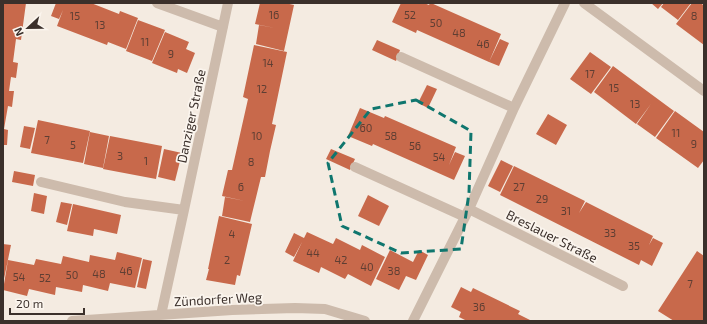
<svg xmlns="http://www.w3.org/2000/svg" width="707" height="324" font-family="'Exo 2',sans-serif">
	<style>
		.building { fill: #c8694b }
		.lines { fill: none; stroke-linecap: round; stroke-linejoin: round }
		.minor { stroke: #cdbbac; stroke-width: 10 }
		.marked { fill: none; stroke: #0f766e; stroke-width: 3; stroke-dasharray: 8 5; stroke-linejoin: round }
		.labels { text-anchor: middle; dominant-baseline: central; stroke-width: 3.5; stroke-linejoin: round; paint-order: stroke }
		.number-label { font-size: 11px; fill: #5e3e33 }
		.street-label { font-size: 13px; fill: #3b302b; stroke: #fbf5ee }
	</style>
	<rect width="100%" height="100%" fill="#f4ebe1"/>
	<path class="building" d="M3,3h23l-5,37 -5,-1 -3,23 5,1 -2,15 -5,-1 -2,14h5l-2,16 -4,-1 -4,23 4,1 -1,15h-4z
		M56,3h35l28,11 1,-3 18,7 -12,31 -18,-7 -1,3 -50,-19 6,-16 -4,9 -8,-3z
		M260,3h25l9,2 -10,46 -28,-7 3,-19 16,3 -20,-4z
		M401,3h23l5,2 1,-2h1l70,31 -12,28 -72,-32 -1,3 -24,-11z
		M651,3h12l-5,6z
		M664,3h27l-13,17 -17,-13z
		M692,3h9l3,3v39l-28,-21z
		M138,20l27,10 -13,31 -26,-10z
		M165,32l24,10 -3,7 9,4 -8,20 -9,-4 -1,4 -25,-10z
		M500,39l9,4 -10,23 -10,-4z
		M377,40l23,10 -4,11 -24,-11z
		M254,45l33,7 -15,72 4,1 -6,26 -5,26h-4l-11,45 -28,-6 3,-19 20,4 -23,-5 6,-26h4l16,-71 -5,-2z
		M590,52l21,15 -20,27 -21,-15z
		M613,66l61,45 -19,26 -18,-13 14,-20 -15,20 -42,-32z
		M427,85l10,4 -9,19 -10,-5z
		M360,108l24,10 1,-2 71,31 -7,18 6,-13 10,4 -11,24 -81,-36 -1,2 -24,-10z
		M675,111l29,21v28l-6,8 -42,-30z
		M548,114l19,11 -11,20 -20,-11z
		M38,120l52,11 -7,32 -52,-10z
		M24,126l11,2 -5,21 -10,-2z
		M90,132l19,4 -6,32 -19,-4z
		M110,136l52,10 -6,33 -53,-10z
		M164,149l18,4 -7,28 -17,-4z
		M331,149l24,10 -5,11 -24,-11z
		M501,160l12,6 -13,26 -12,-6z
		M514,166l71,35 -6,12 7,-11 67,34 -4,9 4,-7 10,5 -11,23 -11,-6 -2,5 -139,-70z
		M14,171l21,4 -2,11 -21,-4z
		M34,193l13,3 -3,18 -13,-3z
		M368,195l21,11 -10,20 -21,-10z
		M61,202l11,2 -5,21 -11,-3z
		M73,204l48,11 -4,19 -23,-5 -1,7 -26,-5z
		M219,216l33,8 -12,52 -3,-1 -2,10 -29,-5 3,-11 6,1 -7,-1z
		M307,232l26,12 3,-6 24,12 2,-5 23,12 -14,29 -23,-12 -3,5 -24,-12 -2,6 -26,-12 9,-19 -8,15 -9,-5 9,-19 10,5z
		M3,244l8,1 -7,34h-1z
		M390,250l23,12 6,-12 9,5 -12,25 -10,-4 -7,14 -23,-11z
		M697,251l7,5v65h-30l-16,-10z
		M117,252l25,6 -7,30 -25,-5 -2,8 -25,-6 -1,7 -26,-5 -1,8 -26,-6 -2,7 -24,-6 5,-30 26,5 2,-6 25,5 2,-8 26,6 1,-7 25,5z
		M143,259l9,2 -6,28 -9,-2z
		M461,287l10,5 2,-4 47,23 -2,3 14,7h-65l-8,-4 2,-5 -10,-5z"/>
	<g class="lines">
		<path class="minor" d="M157,3l66,24
			M584,3l120,88
			M401,57l113,51
			M355,167l110,50
			M41,182l84,20 59,8
			M469,209l154,77
			M161,315l23,-105 44,-207
			M72,321l160,-11 63,-2 30,1 40,12
			M413,321l56,-112 45,-101 51,-105"/>
	</g>
	<path class="marked" d="M416,100l55,31 -2,62 -8,56 -60,4 -59,-27 -14,-63 43,-54z"/>
	<g class="labels">
		<g class="number-label">
			<text x="274" y="14">16</text>
			<text x="410" y="14">52</text>
			<text x="75" y="15">15</text>
			<text x="694" y="15">8</text>
			<text x="436" y="22">50</text>
			<text x="100" y="24">13</text>
			<text x="459" y="32">48</text>
			<text x="145" y="41">11</text>
			<text x="483" y="43">46</text>
			<text x="171" y="53">9</text>
			<text x="268" y="62">14</text>
			<text x="590" y="73">17</text>
			<text x="614" y="87">15</text>
			<text x="262" y="88">12</text>
			<text x="635" y="103">13</text>
			<text x="366" y="127">60</text>
			<text x="676" y="132">11</text>
			<text x="257" y="135">10</text>
			<text x="391" y="135">58</text>
			<text x="47" y="139">7</text>
			<text x="694" y="143">9</text>
			<text x="73" y="144">5</text>
			<text x="415" y="145">56</text>
			<text x="120" y="155">3</text>
			<text x="439" y="156">54</text>
			<text x="146" y="160">1</text>
			<text x="251" y="161">8</text>
			<text x="241" y="186">6</text>
			<text x="519" y="186">27</text>
			<text x="542" y="198">29</text>
			<text x="566" y="210">31</text>
			<text x="610" y="232">33</text>
			<text x="232" y="233">4</text>
			<text x="634" y="245">35</text>
			<text x="313" y="252">44</text>
			<text x="227" y="259">2</text>
			<text x="341" y="259">42</text>
			<text x="367" y="266">40</text>
			<text x="126" y="270">46</text>
			<text x="394" y="270">38</text>
			<text x="99" y="273">48</text>
			<text x="72" y="274">50</text>
			<text x="19" y="276">54</text>
			<text x="45" y="277">52</text>
			<text x="690" y="283">7</text>
			<text x="479" y="306">36</text>
		</g>
		<g class="street-label">
			<text transform="translate(191 116) rotate(-78)">Danziger Straße</text>
			<text transform="translate(552 236) rotate(27)">Breslauer Straße</text>
			<text transform="translate(218 299) rotate(-3)">Zündorfer Weg</text>
		</g>
	</g>
	<rect width="707" height="324" fill="none" stroke="#3b302b" stroke-width="8"/>
	<g transform="translate(28 28) rotate(248)" stroke="#fbf5ee" stroke-width="3" paint-order="stroke">
	<path d="M0-3L7 15L0 10L-7 15Z" fill="#3b302b"/>
	<text y="-6" font-size="11" font-weight="bold" text-anchor="middle" fill="#3b302b">N</text>
	</g>
	<path d="M10 308v6h74v-6" fill="none" stroke="#3b302b" stroke-width="2"/>
	<text x="16" y="308" font-size="12" fill="#3b302b" stroke="#fbf5ee" stroke-width="3" paint-order="stroke">20 m</text>
</svg>
